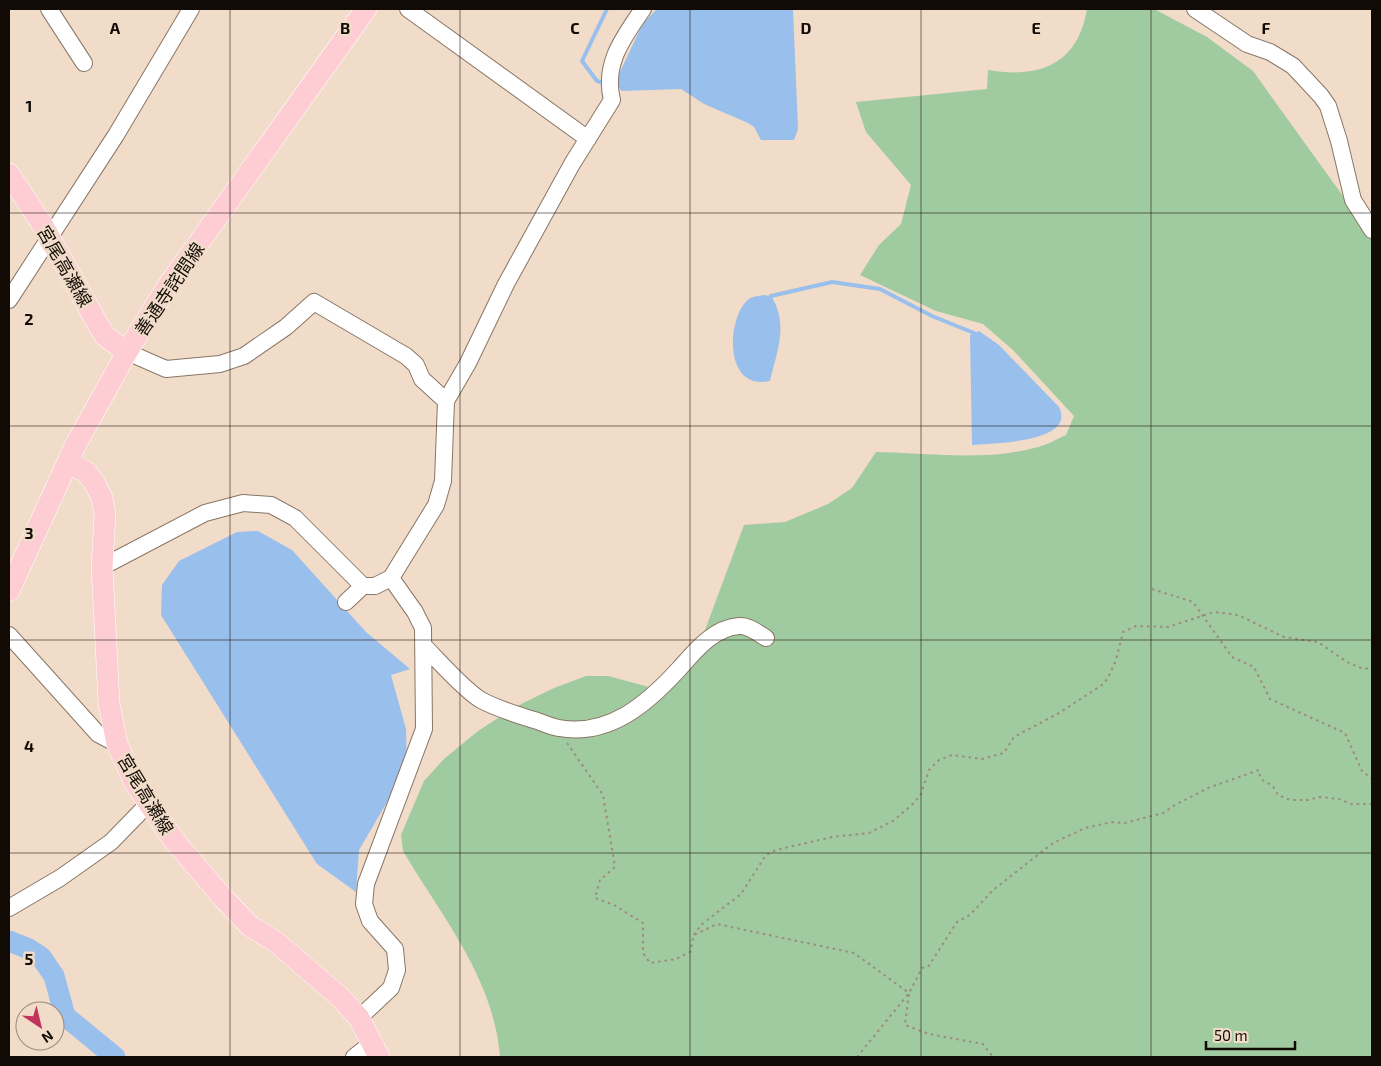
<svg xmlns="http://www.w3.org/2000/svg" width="1381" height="1066" font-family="'Exo 2','Noto Sans JP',sans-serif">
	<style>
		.green { fill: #a0caa0 }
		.water { fill: #99bfed }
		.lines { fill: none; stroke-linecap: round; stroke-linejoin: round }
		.stream { stroke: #99bfed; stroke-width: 4 }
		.river { stroke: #99bfed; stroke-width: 21 }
		.minor-casing { stroke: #897665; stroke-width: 18 }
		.major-casing { stroke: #fff; stroke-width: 22 }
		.path { stroke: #9b8c7e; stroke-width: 2; stroke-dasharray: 2.5 4; stroke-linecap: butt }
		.minor { stroke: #fff; stroke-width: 16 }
		.major { stroke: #fdcdd3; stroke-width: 21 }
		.grid { fill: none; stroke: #120b05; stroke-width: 1; stroke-opacity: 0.55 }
		.labels { text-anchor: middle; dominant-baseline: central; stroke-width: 5; stroke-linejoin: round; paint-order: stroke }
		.street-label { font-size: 18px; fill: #120b05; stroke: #f1dcc9 }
		.grid-label { font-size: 16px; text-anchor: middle; font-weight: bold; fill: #120b05; stroke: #f1dcc9; stroke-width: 5; stroke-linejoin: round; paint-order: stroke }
	</style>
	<rect width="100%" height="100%" fill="#f1dcc9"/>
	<path class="green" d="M1087,9l69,1 51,27 46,34 100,139 19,31v816h-872c-6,-79 -58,-140 -97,-206l-2,-16 23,-54 20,-22 34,-28 37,-24 39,-19 32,-12h22l41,11 15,-2 31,-28 49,-132 41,-3 43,-18 24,-16 24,-36c54,1 109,10 162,-5 9,-2 19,-8 28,-12l8,-19 -61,-66 -30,-26 -47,-13 -76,-36 19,-30 22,-21 10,-39 -45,-53 -10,-30 131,-13 1,-19c52,9 90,-6 99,-61z"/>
	<path class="water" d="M657,9h136l5,120 -4,11h-33l-7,-13 -6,-4 -44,-19 -23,-15 -59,2 -3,-3 -7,1 31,-66z
		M764,295l7,1c18,28 6,55 -1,85 -49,10 -42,-67 -21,-82 4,-3 10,-3 15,-4z
		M979,331l20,14 60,62c18,36 -67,36 -87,38l-2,-110z
		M258,531l34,19 74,82 44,37 -19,6 15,54 1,39 -48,82 -3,42 -39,-28 -156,-249 1,-30 17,-24 58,-29z"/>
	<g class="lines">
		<path class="stream" d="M604,83l-7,-2 -15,-20 25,-52
			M771,296l61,-14 48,7 52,27 42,17"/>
		<path class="river" d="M9,941l20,8 12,8 13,19 11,40 50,41"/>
		<defs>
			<path id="minor" d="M49,9l35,54
				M408,9l180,130
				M1195,9l52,35 23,8 23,14 28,30 7,10 11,35 14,59 19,30
				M9,300l107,-165 75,-126
				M127,352l39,17 54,-5 24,-8 42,-29 28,-25 92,54 10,9 6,14 24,22
				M102,567l103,-54 38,-10 28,2 24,13 68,68h12l16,-8 45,-73 7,-24 3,-80 22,-38 38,-79 66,-120 40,-64c-9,-36 11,-62 31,-91
				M346,602l17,-16
				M9,635l89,99 19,10
				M423,645c14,14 42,46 58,55 16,9 35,14 53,20 8,2 16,7 25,8 50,9 88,-24 120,-59 16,-18 34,-41 60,-43 9,-1 19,7 27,12
				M9,908l51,-30 51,-36 37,-38
				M359,1018l32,-30 6,-18 -2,-21 -25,-28 -6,-17 2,-20 58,-155 -1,-101 -8,-16 -24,-34
				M354,1057l18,-14"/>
			<path id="major" d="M9,174l33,50 58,104 5,8 22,16
				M68,462l18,10 8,10 8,16 3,17 -3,52 7,136 8,41 18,39 38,56 51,60 26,27 26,16 65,56 18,20 20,39
				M9,591l66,-145 52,-94 41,-66 198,-277"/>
		</defs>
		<use href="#minor" class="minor-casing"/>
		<use href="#major" class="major-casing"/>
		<path class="path" d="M1152,589l41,13 39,55 22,10 16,32 75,34 17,38 10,8
			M567,743l36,52 12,72 -15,13 -5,18 19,7 29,18v30l7,10 26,-4 14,-7 4,-17 23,-11 137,29 55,40 -4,32 24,9 54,10 10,13
			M694,935l7,-10 40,-31 25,-39 10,-5 56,-13 37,-4 24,-12 21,-18 7,-9 8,-24 10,-10 13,-5 30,4 22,-6 10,-16 45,-24 43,-28 6,-7 8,-18 7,-28 13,-6 32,1 46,-15 24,3 46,22 34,5 29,20 14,6 11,1
			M857,1057l52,-64 13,-25 6,-1 29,-45 13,-7 23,-25 60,-47 32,-15 27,-6 13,1 38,-10 12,-8 33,-17 51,-18c0,9 5,12 13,15l6,10 12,5h18l12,-3 19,2 12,5h21"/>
		<use href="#minor" class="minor"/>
		<use href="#major" class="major"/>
	</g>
	<path class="grid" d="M230,9v1048M460,9v1048M690,9v1048M921,9v1048M1151,9v1048M9,213h1363M9,426h1363M9,640h1363M9,853h1363"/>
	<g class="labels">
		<g class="street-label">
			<text transform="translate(65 266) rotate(60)">宮尾高瀬線</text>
			<text transform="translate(169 289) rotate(-56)">善通寺詫間線</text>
			<text transform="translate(146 794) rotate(59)">宮尾高瀬線</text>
		</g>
	</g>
	<g class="grid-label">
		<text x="115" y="34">A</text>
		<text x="345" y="34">B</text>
		<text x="575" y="34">C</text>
		<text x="806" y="34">D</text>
		<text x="1036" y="34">E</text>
		<text x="1266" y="34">F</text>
		<text x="29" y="112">1</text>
		<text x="29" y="325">2</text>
		<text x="29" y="539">3</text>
		<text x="29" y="752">4</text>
		<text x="29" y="965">5</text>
	</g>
	<rect width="1381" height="1066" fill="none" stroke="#120b05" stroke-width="20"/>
	<g transform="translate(40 1026) rotate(145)"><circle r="24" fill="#f1dcc9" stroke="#98887b"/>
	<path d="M0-4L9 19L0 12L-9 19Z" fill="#c2335c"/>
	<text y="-8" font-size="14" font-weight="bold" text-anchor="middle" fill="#120b05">N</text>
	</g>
	<path d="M1206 1041v8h89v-8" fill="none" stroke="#120b05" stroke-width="2.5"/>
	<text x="1214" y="1041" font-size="15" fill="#120b05" stroke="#f1dcc9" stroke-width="4" paint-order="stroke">50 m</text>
</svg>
